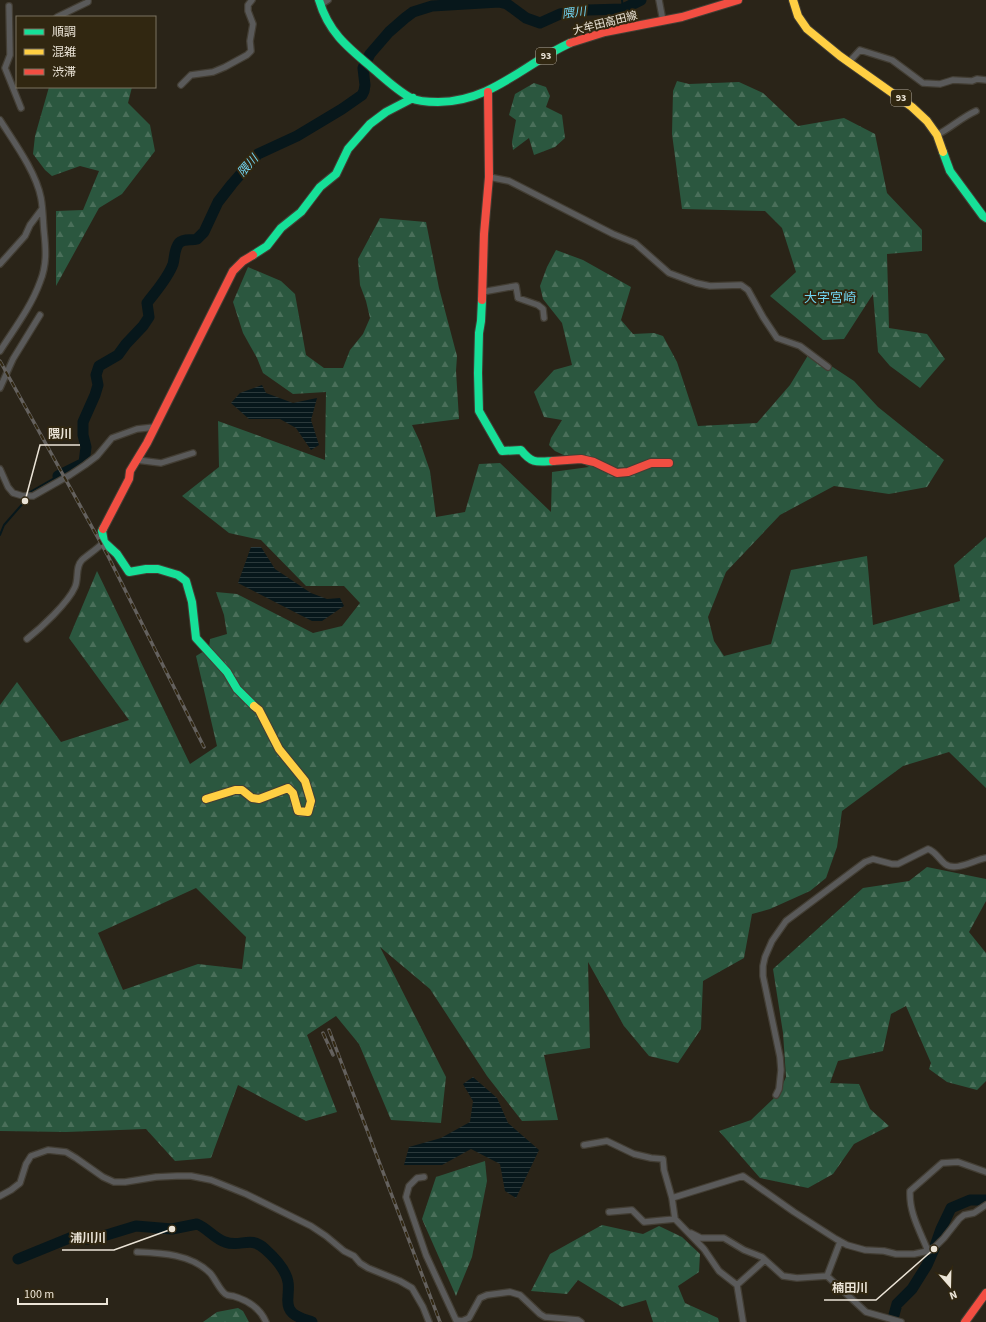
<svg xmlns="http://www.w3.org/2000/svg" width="986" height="1322" font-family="'Source Sans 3','Noto Sans JP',sans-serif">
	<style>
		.forest { fill: url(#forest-firs); fill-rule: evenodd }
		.water { fill: url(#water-rules) }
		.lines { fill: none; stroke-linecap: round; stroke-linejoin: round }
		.stream { stroke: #07171b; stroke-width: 2 }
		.river { stroke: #07171b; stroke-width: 11 }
		.street-casing { stroke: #433e34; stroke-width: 8 }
		.fast-casing { stroke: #433e34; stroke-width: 10 }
		.slow-casing { stroke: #433e34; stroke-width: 10 }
		.jam-casing { stroke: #433e34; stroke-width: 10 }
		.street { stroke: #5a5a5a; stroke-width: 5.5 }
		.fast { stroke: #16e098; stroke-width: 8 }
		.slow { stroke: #ffcf43; stroke-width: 8 }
		.jam { stroke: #f24e42; stroke-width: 8 }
		.rail-casing { stroke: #64615e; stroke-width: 3.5 }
		.rail { stroke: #312711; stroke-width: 2; stroke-dasharray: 6; stroke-linecap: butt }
		.labels { text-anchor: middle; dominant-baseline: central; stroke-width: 4; stroke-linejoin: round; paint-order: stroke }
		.shield { fill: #312711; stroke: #b3ab9c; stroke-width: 1 }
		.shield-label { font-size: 10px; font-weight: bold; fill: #ebe4d7 }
		.street-label { font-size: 11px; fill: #ebe4d7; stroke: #312711 }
		.water-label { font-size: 12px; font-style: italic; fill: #71d3f0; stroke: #312711 }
		.quarter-label { font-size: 13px; fill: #71d4ef; stroke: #312711 }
		.leader { fill: none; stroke: #ebe4d7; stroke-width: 1.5 }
		.callout-dot { fill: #ebe4d7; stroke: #312711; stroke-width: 1.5 }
		.callout-label { font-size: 12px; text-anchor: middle; font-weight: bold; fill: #ebe4d7; stroke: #312711; stroke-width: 4; stroke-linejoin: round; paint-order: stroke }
	</style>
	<defs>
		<pattern id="forest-firs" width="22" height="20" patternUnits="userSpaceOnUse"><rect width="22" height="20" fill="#2b573f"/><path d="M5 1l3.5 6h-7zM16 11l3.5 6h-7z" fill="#4a6f5a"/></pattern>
		<pattern id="water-rules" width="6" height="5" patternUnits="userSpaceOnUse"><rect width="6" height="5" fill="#07171b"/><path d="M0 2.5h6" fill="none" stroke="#2b393b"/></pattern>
	</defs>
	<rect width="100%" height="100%" fill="#2a2418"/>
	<path class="forest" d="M677,81l12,3 50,-2 24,11 35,33 46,-8 31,16 12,59 35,37v21l-35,3 2,74 38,6 18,25 -25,29 -30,-22 -12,-14 -5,-58 -29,45 -21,1 -53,-44 26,-24 -14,-44 -17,-17 -83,-2 -10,-75 1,-43z
		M534,83l12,4 4,9 -4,11 16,8 3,23 -10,9 -21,8 -5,-17 -16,12 -1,-8 4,-22 -7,-5 6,-21z
		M49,87h83l-4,16 22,22 5,26 -33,43 -23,14 -43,78v-75l27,-1 16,-39 -19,-5 -28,10 -7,-6 -12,-16 2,-18z
		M380,218l46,4 13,66 18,68 -1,15 3,48 -47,6 8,17 10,29 6,46 29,-5 14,-48 21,-1 51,49 1,-40 37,-5 -34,-16 -6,-6 2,-7 11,-18 -18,-3 -10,-25 20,-22 18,-5 -10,-42 -19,-24 -3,-13 7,-19 9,-17 27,10 48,27 -10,33 12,14 21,-1 9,3 14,26 21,64 59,-3 33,-38 20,-33 44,29 24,26 66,53 -17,27 -38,7 -55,-8 -54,29 -54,57 -18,45 6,24 10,15 47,-12 20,-74 76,-14 6,69 87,-24 -6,-36 32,-28v251l-37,-36 -46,14 -61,45 -5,36 -11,31 -16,13 -40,18 -18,5 -8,44 -41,23 -2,48 -23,34 -29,-7 -25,-30 -36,-64 2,86 -46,7 14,65 -36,1 -35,-45 -57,-87 -50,-42 66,130 -5,46 -50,-3 -32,-76 -23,-28 -29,19 30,77 -31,9 -68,-36 -27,73 -36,3 -29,-32 -80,3 -66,-1v-426l17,-23 44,60 68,-22 -60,-82 28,-67 93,193 27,-18 -21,-90 13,-8 1,-9 17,-5 -3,-19 -8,-23 21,2 76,39 29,-7 18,-23 -16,-17h-38l-45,-46 -32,-7 -47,-37 37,-29 -1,-46 107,39 1,-68 -33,2 -30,-21 -6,-15 -14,-25 -10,-31 15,-35 33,14 14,13 11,61 18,13h19l7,-18 13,-16 7,-16 -4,-17 -6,-16 -2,-26zM196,888l50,49 -4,32 -44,-5 -75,26 -25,-57z
		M927,867l59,12v22l-17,31 17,21v128l-9,9 -30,-8 -18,-13 2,-6 -25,-57 -15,8 -8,37 -45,10 -8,22 29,1 11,25 19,17 -35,18 -21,30 -25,14 -48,-10 -41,-47 32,-11 22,-21 9,-13 4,-9 -3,-44 -10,-64 90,-81 46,-7z
		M485,1161l2,20 -15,76 -16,39 -34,-77 14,-42z
		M602,1225l41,9 16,-8 23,11 18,17 -1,18 -21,14 7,17 33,15 1,4h-66l-7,-22 -24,7 -44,-27 -11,14 -36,-3 19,-37z
		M238,1308l5,3 6,11h-46l14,-10z"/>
	<path class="water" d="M262,385l4,8 27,10 24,-5 -6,22 8,25 -8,5 -15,-22 -16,-9h-31l-18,-16 9,-10z
		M251,547h10l14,22 36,24 16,6 13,-1 4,8 -22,15h-10l-74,-38z
		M473,1077l24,21 11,25 31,27 -23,48 -11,-7 -5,-27 -29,-15 -29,16h-38l5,-18 32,-9 29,-16 3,-21 -10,-17z"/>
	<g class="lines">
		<path class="stream" d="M622,0l1,9
			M0,535l4,-10 21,-24 5,-9 28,-16"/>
		<path class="river" d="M58,476l26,-13 2,-16 -3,-12v-13l12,-27 3,-10 -2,-10 3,-9 19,-11 8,-11 17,-18 6,-9 -2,-14c9,-12 21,-25 26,-39 2,-7 1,-15 6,-21 5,-5 12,-2 18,-4l7,-7 14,-30 14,-18 26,-30 39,-18 45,-27 20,-14 2,-4 1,-6 -2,-17 7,-14 19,-22 16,-14 8,-6 19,-6 67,-4 8,2 19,14 14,5 20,-9 28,-4 35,-1 18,-9
			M18,1259l54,-22 15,2 13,-2 36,-11 36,3 25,-5c10,4 18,15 28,18 16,6 25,-7 40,7 9,8 21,21 23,33 1,5 0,10 0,15 -2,18 10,20 24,25
			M892,1322l5,-18 15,-15 15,-24 7,-16 7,-20 10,-21 19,-8h16"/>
		<defs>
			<path id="street" d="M659,0l4,21
				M320,5l8,-5
				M9,6l1,49 -5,13 16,40
				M57,17l31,-15v-2
				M849,62l11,-12 32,10 31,23 17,1 13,-4 19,1 5,-2 9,1
				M181,85l10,-10 22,-3 12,-5 22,-12 4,-4 -1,-10 3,-17 -5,-13v-6l4,-5
				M0,120c14,22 36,52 41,78 2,11 2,22 3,33 2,19 3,34 -4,51 -9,25 -26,47 -40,69
				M937,135c14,-7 25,-18 39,-24
				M489,177l20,4 104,53 22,9 34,30 27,10 14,3 31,-1 7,5 15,27 14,21 23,8 28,21
				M0,264l25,-28 5,-11 12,-16
				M482,292l34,-6 2,12 20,7 5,4 1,9
				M0,388l13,-29 27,-44
				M137,460l24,3 32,-10
				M0,469l8,18 5,6 10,3h10l37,-21 15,-10 12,-9 15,-18 25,-9 18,-2
				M27,639c14,-11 41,-36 48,-52 4,-9 0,-20 7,-27 7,-6 15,-11 22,-18
				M776,1095l3,-6 2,-19 -1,-13 -17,-81v-10l2,-9 7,-16 14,-20 79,-59 8,-3 19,5h6l30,-15c7,2 11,10 17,15 11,8 29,-4 41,-6
				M584,1145l23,-4 27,13 17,4 12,1 1,11 8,28 3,21 29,30 15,22 18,14 6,37
				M424,1177l-7,1 -8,8 -3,11 20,58 30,65 6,1 7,-3 11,-20 7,-3 23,-3 10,3 20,19 5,3 33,3 3,2
				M0,1196l11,-6 9,-7 6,-19 5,-8 17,-6 18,2 10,6 27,19 11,5h11l31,-5 21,-1h14l20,4 35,14 65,32 15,10 18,15 10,5 6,7 8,5 32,13 12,7 11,19 6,15
				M672,1198l71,-22 51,36 42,27 11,6 18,5 19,1 12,3h18l14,-3 7,-4 9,-9 15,-19 5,-4 10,-2 12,-8
				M609,1212l23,-2 12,12 31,-3
				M691,1233l10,5h23l20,12 18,7 21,19 14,2 30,-2 39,36 35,10
				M928,1251c-8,-20 -19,-38 -18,-60l32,-28 16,-1 28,10
				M137,1252c25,1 54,2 73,21 5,5 11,20 17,22 0,0 5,1 6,1 14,4 27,12 33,26
				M827,1276l13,-34
				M737,1285l28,-25"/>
			<path id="fast" d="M319,0c9,31 27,46 51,66 13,11 26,24 41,32 8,4 18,4 27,4 53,0 86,-38 132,-59
				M943,152l7,19 33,45 3,2
				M253,255l14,-9 14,-18 20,-16 19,-25 16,-13 12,-25 22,-25 16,-12 27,-14
				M482,300l-1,21 -2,12 -1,40 1,38 23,40 19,-1c11,14 16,12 32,11
				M103,529l-1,2 2,11 13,12 12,18 17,-3h12l20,6 8,6 6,21 4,36 31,34 10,17 17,17"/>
			<path id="slow" d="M793,0l5,16 9,13 33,27 72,51 15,14 10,14 6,17
				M206,799l29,-9h7l10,8 7,1 29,-11 5,5 5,18 10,1 3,-11 -6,-20 -26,-32 -20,-39 -5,-4"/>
			<path id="jam" d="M570,43l35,-11 77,-15 56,-17
				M482,300l2,-66 5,-57 -1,-85
				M553,461l28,-2 13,3 23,11 11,-1 23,-9h18
				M103,529l26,-50 1,-8 17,-28 86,-172 10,-10 10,-6
				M965,1322l21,-29"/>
		</defs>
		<use href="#street" class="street-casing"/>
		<use href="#fast" class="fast-casing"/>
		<use href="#slow" class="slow-casing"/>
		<use href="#jam" class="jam-casing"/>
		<use href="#street" class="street"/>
		<use href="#fast" class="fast"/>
		<use href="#slow" class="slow"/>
		<use href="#jam" class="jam"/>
		<defs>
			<path id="rail" d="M0,361l108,195 96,191
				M329,1030l111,292
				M323,1033l10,22"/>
		</defs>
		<use href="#rail" class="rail-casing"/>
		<use href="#rail" class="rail"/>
	</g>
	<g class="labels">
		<g class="shield">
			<rect x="536" y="48" width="20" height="16" rx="3"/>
			<rect x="891" y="90" width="20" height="16" rx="3"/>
		</g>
		<g class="shield-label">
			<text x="546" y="56">93</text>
			<text x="901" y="98">93</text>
		</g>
		<g class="street-label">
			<text transform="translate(605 23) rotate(-14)">大牟田高田線</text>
		</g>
		<g class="water-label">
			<text transform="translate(574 13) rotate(-7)">隈川</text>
			<text transform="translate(248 166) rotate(-49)">隈川</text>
		</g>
		<g class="quarter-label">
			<text x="830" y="298">大字宮崎</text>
		</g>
	</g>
	<path class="leader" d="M25 501L40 445H80M172 1229L114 1250H62M934 1249L876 1300H824"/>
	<g class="callout-dot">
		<circle cx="25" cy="501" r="4"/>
		<circle cx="172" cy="1229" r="4"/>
		<circle cx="934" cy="1249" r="4"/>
	</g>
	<g class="callout-label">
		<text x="60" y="438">隈川</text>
		<text x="88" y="1242">浦川川</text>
		<text x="850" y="1292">楠田川</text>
	</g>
	<rect x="16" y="16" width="140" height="72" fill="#312711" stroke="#7b7360"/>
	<rect x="24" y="29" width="20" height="6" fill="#16e098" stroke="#7b7360"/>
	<text x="52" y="36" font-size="12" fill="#ebe4d7">順調</text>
	<rect x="24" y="49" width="20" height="6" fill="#ffcf43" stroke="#7b7360"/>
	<text x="52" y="56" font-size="12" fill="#ebe4d7">混雑</text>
	<rect x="24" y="69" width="20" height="6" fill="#f24e42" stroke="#7b7360"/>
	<text x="52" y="76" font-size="12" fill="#ebe4d7">渋滞</text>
	<g transform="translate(950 1286) rotate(160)" stroke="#312711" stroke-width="3" paint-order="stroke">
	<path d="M0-3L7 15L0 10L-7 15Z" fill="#ebe4d7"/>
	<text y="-6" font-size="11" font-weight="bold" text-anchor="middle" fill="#ebe4d7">N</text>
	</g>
	<path d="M18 1298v6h89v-6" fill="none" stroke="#ebe4d7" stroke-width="2"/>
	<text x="24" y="1298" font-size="12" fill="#ebe4d7" stroke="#312711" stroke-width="3" paint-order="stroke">100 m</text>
</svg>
